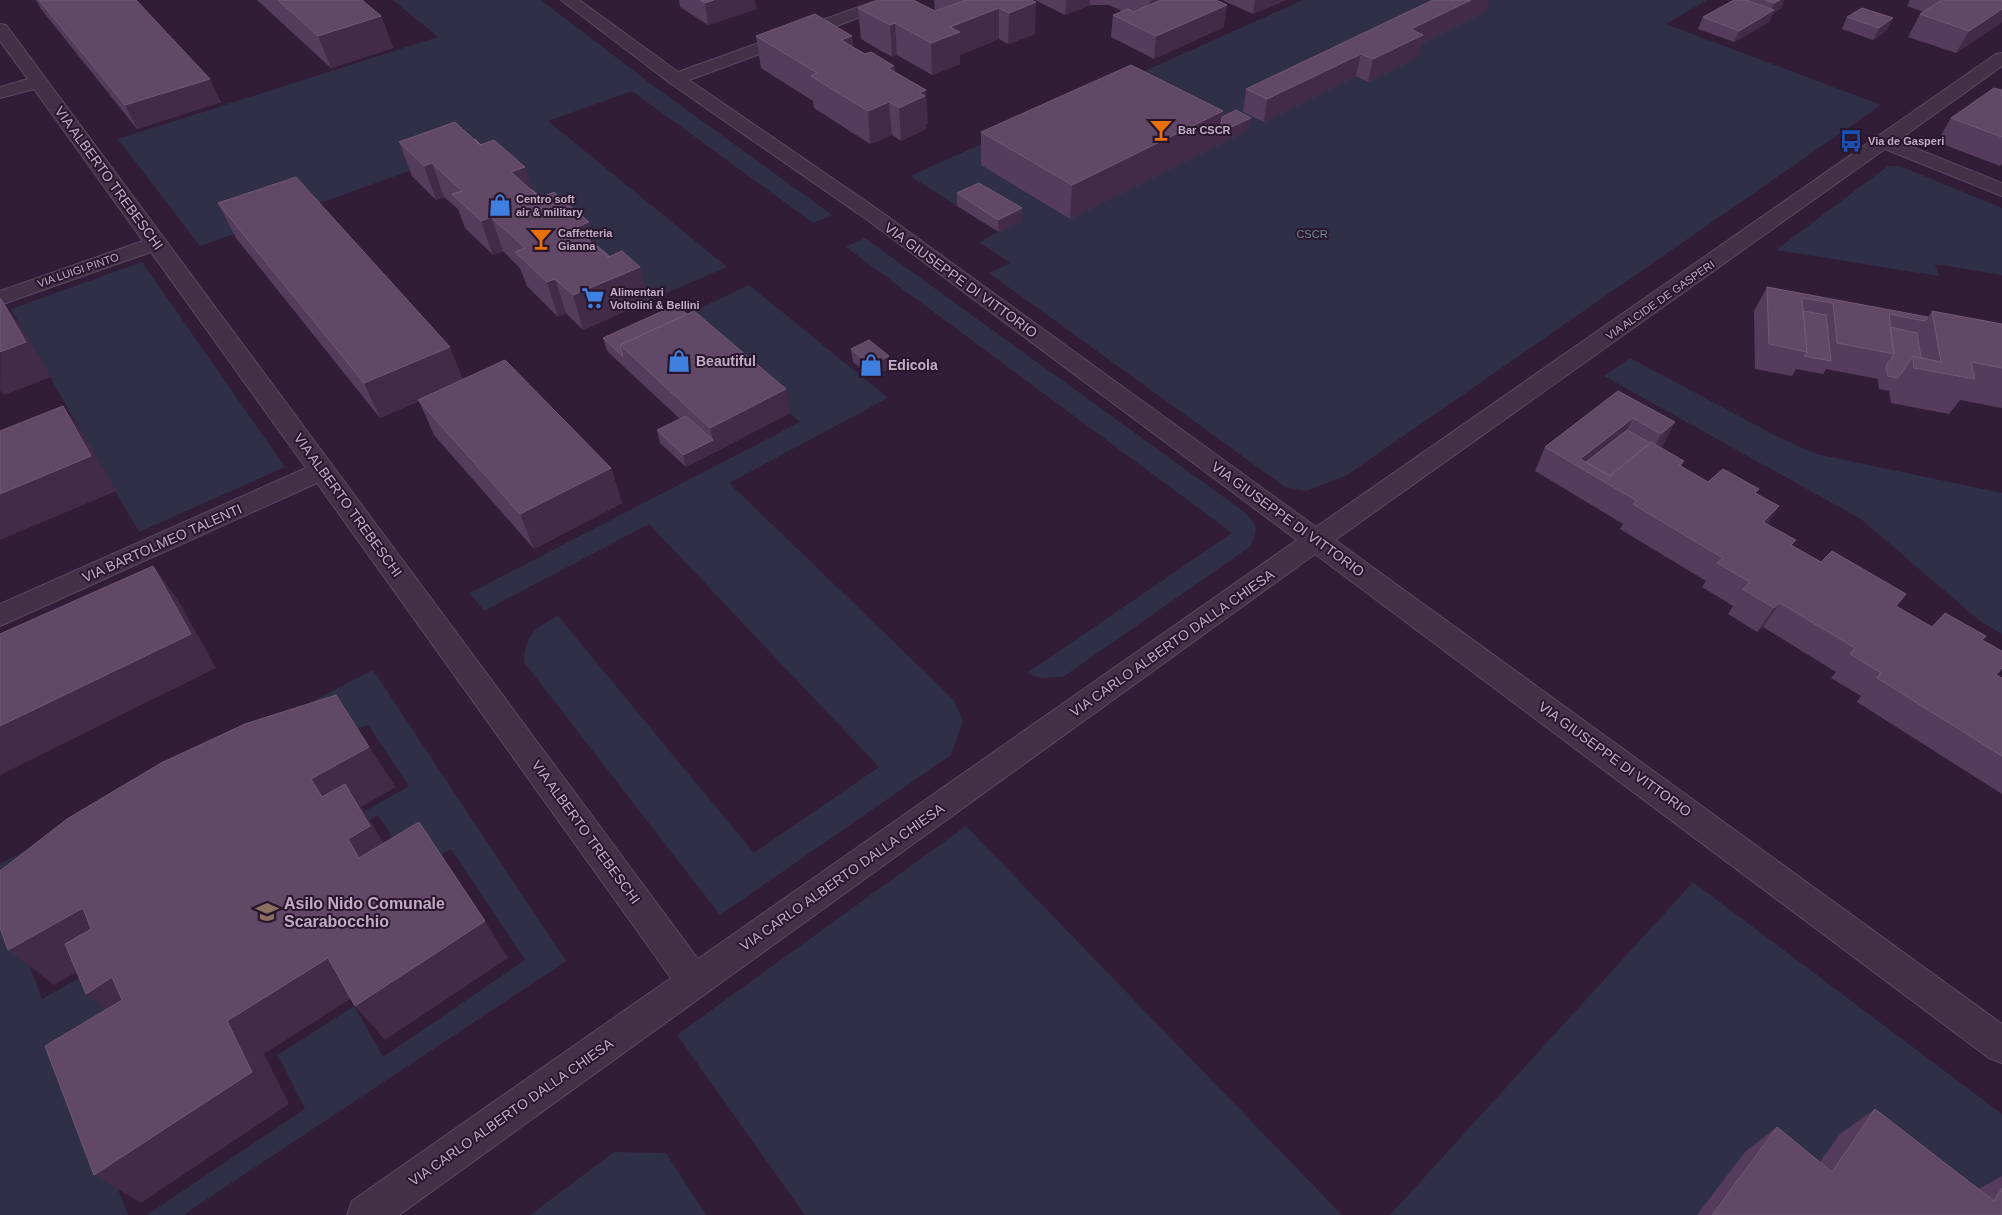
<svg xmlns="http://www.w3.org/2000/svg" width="2002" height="1215" font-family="Helvetica,sans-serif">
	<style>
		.green { fill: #302f48 }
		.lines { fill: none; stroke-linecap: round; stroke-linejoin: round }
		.street-casing { stroke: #5c4961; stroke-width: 2 }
		.street { fill: #433148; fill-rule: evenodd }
		.wall { fill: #553c5c }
		.shaded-wall { fill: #422b49 }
		.building { fill: #614867; stroke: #705876 }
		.labels { text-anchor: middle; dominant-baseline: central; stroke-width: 4; stroke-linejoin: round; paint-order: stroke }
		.far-poi-label { font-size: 11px; font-weight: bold; fill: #c1abc6; stroke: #28172c; text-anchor: start }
		.far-park-label { font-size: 11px; fill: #718da1; stroke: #28172c }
		.far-street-label { font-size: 11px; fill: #c1abc6; stroke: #28172c }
		.street-label { font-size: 14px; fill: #c1abc6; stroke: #28172c }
		.poi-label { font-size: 14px; font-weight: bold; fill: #c1abc6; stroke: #28172c; text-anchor: start }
		.near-poi-label { font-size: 16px; font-weight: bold; fill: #c1abc6; stroke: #28172c; text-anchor: start }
	</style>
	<rect width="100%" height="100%" fill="#321d38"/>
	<path class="green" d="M393,0h148l110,84 181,131 -19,8 -181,-132 -84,30 179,146 -79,34 -169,-150 -13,5 -4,-4 -262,94 -82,-107 320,-102z
		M1303,0h404l-41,24 215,81 -534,370 -40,16 -22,-4 -296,-214 21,-10 -31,-21 19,-10 -88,-56z
		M1888,166h12l102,42v67l-67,-11 4,12 -163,-26z
		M865,238l378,273c15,14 15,16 8,35l-188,131 -23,1 -13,-5 205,-140 -386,-286z
		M142,262l143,205 -146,65 -128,-223z
		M749,285l139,113 -159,85 225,217 9,21 -12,34 -231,160 -196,-253c2,-29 10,-33 34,-46l196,237 125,-86 -230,-243 -165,87 -14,-18 330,-171 -121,-104z
		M1630,358l150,80 36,16 186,39v141l-22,-13 -119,-102 -257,-143z
		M373,670l193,291 -383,254h-36l158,-106 -27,-54 76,-49 29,51 142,-97 -74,-111 -60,37 19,-21 -32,-50 -22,13 -5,-9 58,-33 -41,-61 -91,30 -265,166 30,78 77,-44 3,85 -47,40 53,135h-128v-351z
		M966,826l22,23 354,366h-537l-128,-180z
		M1693,882l309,232v101h-612z
		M614,1152l52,1 40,62h-176z"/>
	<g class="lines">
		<defs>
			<path id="street" d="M561,0h18l99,72 200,-72h23l-2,3 -210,77 191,131 436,316 680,-473 6,-1v13l-105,75 105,42v13l-117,-47 -550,391 667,484v39l-13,-5 -674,-504 -916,661h-52l5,-14 319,-223 -354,-495 -317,143v-22l306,-136 -155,-216 -151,53v-14l143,-50 -109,-152 -34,9v-11l28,-8 -28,-38v-17l6,1 692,934 599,-419 -431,-321 -196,-136z"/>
		</defs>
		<use href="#street" class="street-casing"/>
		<use href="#street" class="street"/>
	</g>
	<path class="wall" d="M36,0h100l85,102 -84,27 -96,-120z
		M257,0h106l1,2 17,14 12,32 -62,20z
		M679,0h76l1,9 -48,16 -28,-18z
		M934,0h97l4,34 -27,10 -9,-5 -39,16v9l-28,11 -35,-20 -5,2 -31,-18 -3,-31 77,3z
		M1035,0h181l8,27 -70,32 -43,-22 2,-22 9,-4 -13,-6h-19l-25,10z
		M1224,0h62l-33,14 -29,-13z
		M1734,0h50l-3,8 -8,5 -4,9 -35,20 -36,-13 5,-12z
		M1910,0h92v22l-46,31 -48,-16 12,-23 4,-2 -17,-6z
		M1487,11l-66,33 -3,13 -50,25 -12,-6 -92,46 -21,-10 3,-23z
		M1847,17l40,13 -14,10 -31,-11z
		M756,36h96l1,11 12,7 29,12 1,6 33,51 -2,1v5l-25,12 -9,-6 -22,9 -56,-36 -1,-7 -52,-33z
		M2002,90v74l-2,2 -63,-24 14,-24z
		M1223,111l-1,6 27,13 -179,89 -89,-54v-33z
		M474,139l7,6 44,22 6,22 78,67 31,11 8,34 -65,29 -17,-17 -8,4 -31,-31 -7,-18 -17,-17 -10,4 -28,-27 -7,-19 -14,-12 -8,3 -24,-24 -13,-34z
		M957,193l65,15v13l-23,11 -42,-26z
		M218,203l245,176 148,89 11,35 -88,46 -100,-114 -15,-34 -39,17 -144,-180z
		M1767,287l161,30 4,-6 70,13v84l-42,-8 -11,14 -58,-11 -2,-12 -10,-2 -1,-10 -52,-10 -3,5 -27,-5 -4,7 -37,-7 -1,-58z
		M603,338l187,75 -104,54 -26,-24 -3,-13 23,-11 -73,-68z
		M851,349l39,19 -18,9 -19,-15z
		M1618,391l57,31 -14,26 23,13 -3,6 27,15 48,12 11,30 25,22 140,81 50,13 14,35 6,3v116l-145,-92 4,-6 -30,-18 5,-6 -73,-45 -6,5 -29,-18 5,-8 -31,-19 4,-6 -86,-52 3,-5 -88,-53 10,-24z
		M1875,1109l104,80 23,-13v39h-305l48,-63 32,-25 43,35 20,-28z"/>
	<path class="shaded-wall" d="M361,0h2l8,20 10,-4 12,32 -62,20 -13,-32z
		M714,0h41l1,9 -48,16 -3,-22z
		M1066,0h24v5l-25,10z
		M1153,0h31l-36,24 2,-23z
		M1255,0h31l-33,14z
		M1471,0h19l-3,11 -66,33 -3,13 -50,25 5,-23 38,-30z
		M1780,0h4l-3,8 -8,5 -4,9 -35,20 5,-11 31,-19 4,-9z
		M1036,2l-1,32 -27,10 1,-31z
		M1227,5l-3,22 -70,32 2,-23z
		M999,8v31l-39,16v9l-28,11 -1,-32 19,-16z
		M2002,9v13l-46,31 13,-22z
		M1893,18l-6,12 -14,10 6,-12z
		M895,23l2,32 -5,2 -2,-32z
		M852,36l3,32 -14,-28z
		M1361,54l-5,22 -92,46 3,-23z
		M894,66l3,32 -9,-30z
		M210,79l11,23 -84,27 -12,-24z
		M926,90l2,33 -2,1v5l-25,12 -2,-33 20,-15z
		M889,102l3,33 -22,9 -2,-33z
		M1223,111l-3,21 31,-14 -2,12 -179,89 2,-34z
		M432,163l12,34 -8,3 -12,-34z
		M525,167l10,34 -24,-29z
		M1022,208v13l-23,11 -1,-12z
		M491,217l12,34 -10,4 -12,-34z
		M589,222l9,35 -23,-29z
		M640,267l8,34 -65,29 -10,-35z
		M555,279l11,34 -8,4 -11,-35z
		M1,299l25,35 25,43 -47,18 -3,-4h-1z
		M450,347l14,35 -46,18 1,1 -39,17 -16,-35z
		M889,356l1,12 -18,9 -1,-12z
		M786,389l4,24 -104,54 -3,-12 30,-15 -3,-12z
		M63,406l25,35 28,50 -116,49v-46z
		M1633,418l-12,25 -35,27 -6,-11z
		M1675,422l-13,25 -48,40 41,-41 6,-12z
		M611,468l11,35 -88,46 -14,-35z
		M1779,506l-16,25v-9z
		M153,566l25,34 38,68 -216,107v-49z
		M1780,603l-17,24 -6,5 17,-24z
		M369,747l27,40 -35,20 11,17 26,41 -39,-7 -11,-19 -37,-60z
		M83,908l41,37 -70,40 -46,-35z
		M485,921l23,37 -123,82 -30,-34z
		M328,958l31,35 -95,61 25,50 -148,99 -47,-28 133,-154z
		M112,977l42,35 -25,16 -43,-34z"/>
	<path class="building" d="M39,0h97l74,79 -85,26z
		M278,0h84l19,16 -63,20z
		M700,0h14l-9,3z
		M879,0h34l22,11 31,-11h65l5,2 -27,11 -10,-5 -49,19 10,5 -29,11 -36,-20 -5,2 -32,-17z
		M1161,0h55l11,5 -71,31 -43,-21 15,-6 5,3z
		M1433,0h38l-60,29 12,6 -50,24 -12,-5 -94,45 -21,-10z
		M1734,0h12l28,10 -35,21 -36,-14z
		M1765,0h15l-6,3z
		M1942,0h60v9l-33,22 -49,-17z
		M1862,8l31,10 -14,10 -32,-11z
		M815,14l37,22 -11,4 24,14 6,-2 23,14 -6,2 38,22 -7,3 6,3 -26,12 -10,-6 -21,9 -57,-35 6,-3 -61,-37z
		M1131,65l92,46 -151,74 -91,-53z
		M1994,88l8,2v47l-51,-19z
		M1236,110l15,8 -31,14 2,-15z
		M455,122l25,23 14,-5 31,27 -14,5 29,26 14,-6 35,30 -14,6 33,29 14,-6 18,16 -67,28 -18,-16 -8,3 -32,-30 10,-4 -34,-31 -10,4 -29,-27 10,-3 -30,-28 -8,3 -25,-24z
		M474,139h1l6,6h-1z
		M296,177l154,170 -86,36 -146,-180z
		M979,183l43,25 -24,12 -41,-27z
		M531,189l10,8 -1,1z
		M595,244l14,12 -1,1 -14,-12z
		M1767,287l161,30 -3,4 -36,-7 5,40 -57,-11 -4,-40 -31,-5 5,54 -38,-8z
		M0,299h1l25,43 -26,10z
		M676,305l11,9 -67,31 3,12 -20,-19z
		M694,311l92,78 -76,39 -90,-83z
		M1803,311l23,4 5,46 -27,-5 3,-4z
		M1932,311l70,13v44l-31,-6 4,17 -61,-11 -1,-12 28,6z
		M1890,327l27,6 4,25 -8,-2 -15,22 -10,-2 -2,-10 8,-12z
		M869,340l20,16 -18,9 -20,-16z
		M505,360l106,108 -91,46 -102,-114z
		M1618,391l57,31 -14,12 -28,-16 -53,41 30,17 41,-34 33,19 -5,4 29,17 15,-13 36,20 -4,4 24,13 -16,16 33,18 -5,5 30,17 11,-11 74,43 -10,12 36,21 13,-14 41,23 -4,4 20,11v17l-6,7 6,3v78l-125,-78 4,-5 -31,-19 5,-6 -75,-45 -6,5 -31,-19 7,-7 -33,-19 6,-5 -90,-54 4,-3 -92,-54z
		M63,406l28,50 -91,38v-63z
		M686,416l27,24 -30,15 -26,-25z
		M1627,430l23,13 -40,33 -24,-14z
		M153,566l38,68 -191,92v-92z
		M336,695l33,52 -58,32 11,18 23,-13 25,42 -22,13 11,19 60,-36 66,99 -130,85 -27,-48 -101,63 25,51 -158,103 -49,-129 77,-46 -10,-23 -26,17 -21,-50 26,-15 -8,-21 -75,42 -8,-22v-57l67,-52 94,-56 84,-39z
		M1875,1109l119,92 8,-13v27h-290l65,-88 55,45z"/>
	<defs>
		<symbol id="bar-bare" viewBox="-9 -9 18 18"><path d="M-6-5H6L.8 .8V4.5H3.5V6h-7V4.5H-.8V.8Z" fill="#e8710a" stroke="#28172c" stroke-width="2.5" paint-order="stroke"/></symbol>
		<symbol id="bus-bare" viewBox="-9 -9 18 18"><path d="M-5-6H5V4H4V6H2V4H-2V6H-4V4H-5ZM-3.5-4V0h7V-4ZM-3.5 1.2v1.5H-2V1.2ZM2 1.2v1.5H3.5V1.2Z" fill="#1a4fb4" stroke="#28172c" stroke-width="2.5" paint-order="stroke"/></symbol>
		<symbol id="shop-bare" viewBox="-9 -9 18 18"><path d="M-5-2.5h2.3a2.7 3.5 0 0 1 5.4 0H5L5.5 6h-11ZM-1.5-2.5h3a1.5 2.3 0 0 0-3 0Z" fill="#3f7fe0" stroke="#28172c" stroke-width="2.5" paint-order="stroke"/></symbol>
		<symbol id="supermarket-bare" viewBox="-9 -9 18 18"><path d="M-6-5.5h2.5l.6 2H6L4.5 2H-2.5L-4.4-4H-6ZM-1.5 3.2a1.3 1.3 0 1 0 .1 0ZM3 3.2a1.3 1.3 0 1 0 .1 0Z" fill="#3f7fe0" stroke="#28172c" stroke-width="2.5" paint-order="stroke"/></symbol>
		<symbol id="school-bare" viewBox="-9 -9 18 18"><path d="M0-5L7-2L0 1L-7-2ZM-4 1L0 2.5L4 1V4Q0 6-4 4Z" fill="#8d6e63" stroke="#28172c" stroke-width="2.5" paint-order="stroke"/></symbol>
	</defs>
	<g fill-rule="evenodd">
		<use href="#bar-bare" x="1145" y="114" width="32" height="32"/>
		<use href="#bus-bare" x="1835" y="125" width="32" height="32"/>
		<use href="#shop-bare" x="484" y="189" width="32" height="32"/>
		<use href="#bar-bare" x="525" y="223" width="32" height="32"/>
		<use href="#supermarket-bare" x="577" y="282" width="32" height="32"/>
		<use href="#shop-bare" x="663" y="345" width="32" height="32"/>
		<use href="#shop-bare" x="855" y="349" width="32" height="32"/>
		<use href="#school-bare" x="251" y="896" width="32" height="32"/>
	</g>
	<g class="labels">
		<g class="far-poi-label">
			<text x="1178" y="130">Bar CSCR</text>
			<text x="1868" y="141">Via de Gasperi</text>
			<text x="516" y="199">Centro soft<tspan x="516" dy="13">air &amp; military</tspan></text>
			<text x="558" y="233">Caffetteria<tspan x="558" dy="13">Gianna</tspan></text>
			<text x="610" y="292">Alimentari<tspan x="610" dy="13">Voltolini &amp; Bellini</tspan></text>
		</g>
		<g class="far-park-label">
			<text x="1312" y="234">CSCR</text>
		</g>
		<g class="far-street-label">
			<text transform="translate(78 270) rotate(-19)">VIA LUIGI PINTO</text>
			<text transform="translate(1660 300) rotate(-35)">VIA ALCIDE DE GASPERI</text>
		</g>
		<g class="street-label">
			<text transform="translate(109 178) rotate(54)">VIA ALBERTO TREBESCHI</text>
			<text transform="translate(961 280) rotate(36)">VIA GIUSEPPE DI VITTORIO</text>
			<text transform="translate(348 505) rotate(54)">VIA ALBERTO TREBESCHI</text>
			<text transform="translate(1288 519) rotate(36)">VIA GIUSEPPE DI VITTORIO</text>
			<text transform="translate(162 543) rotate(-24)">VIA BARTOLMEO TALENTI</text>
			<text transform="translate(1172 643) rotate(-35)">VIA CARLO ALBERTO DALLA CHIESA</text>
			<text transform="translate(1615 759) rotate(36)">VIA GIUSEPPE DI VITTORIO</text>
			<text transform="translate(586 832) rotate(54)">VIA ALBERTO TREBESCHI</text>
			<text transform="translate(842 877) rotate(-35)">VIA CARLO ALBERTO DALLA CHIESA</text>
			<text transform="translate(511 1112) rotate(-35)">VIA CARLO ALBERTO DALLA CHIESA</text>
		</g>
		<g class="poi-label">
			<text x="696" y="361">Beautiful</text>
			<text x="888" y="365">Edicola</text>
		</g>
		<g class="near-poi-label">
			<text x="284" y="903">Asilo Nido Comunale<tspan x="284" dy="18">Scarabocchio</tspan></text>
		</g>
	</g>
</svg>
